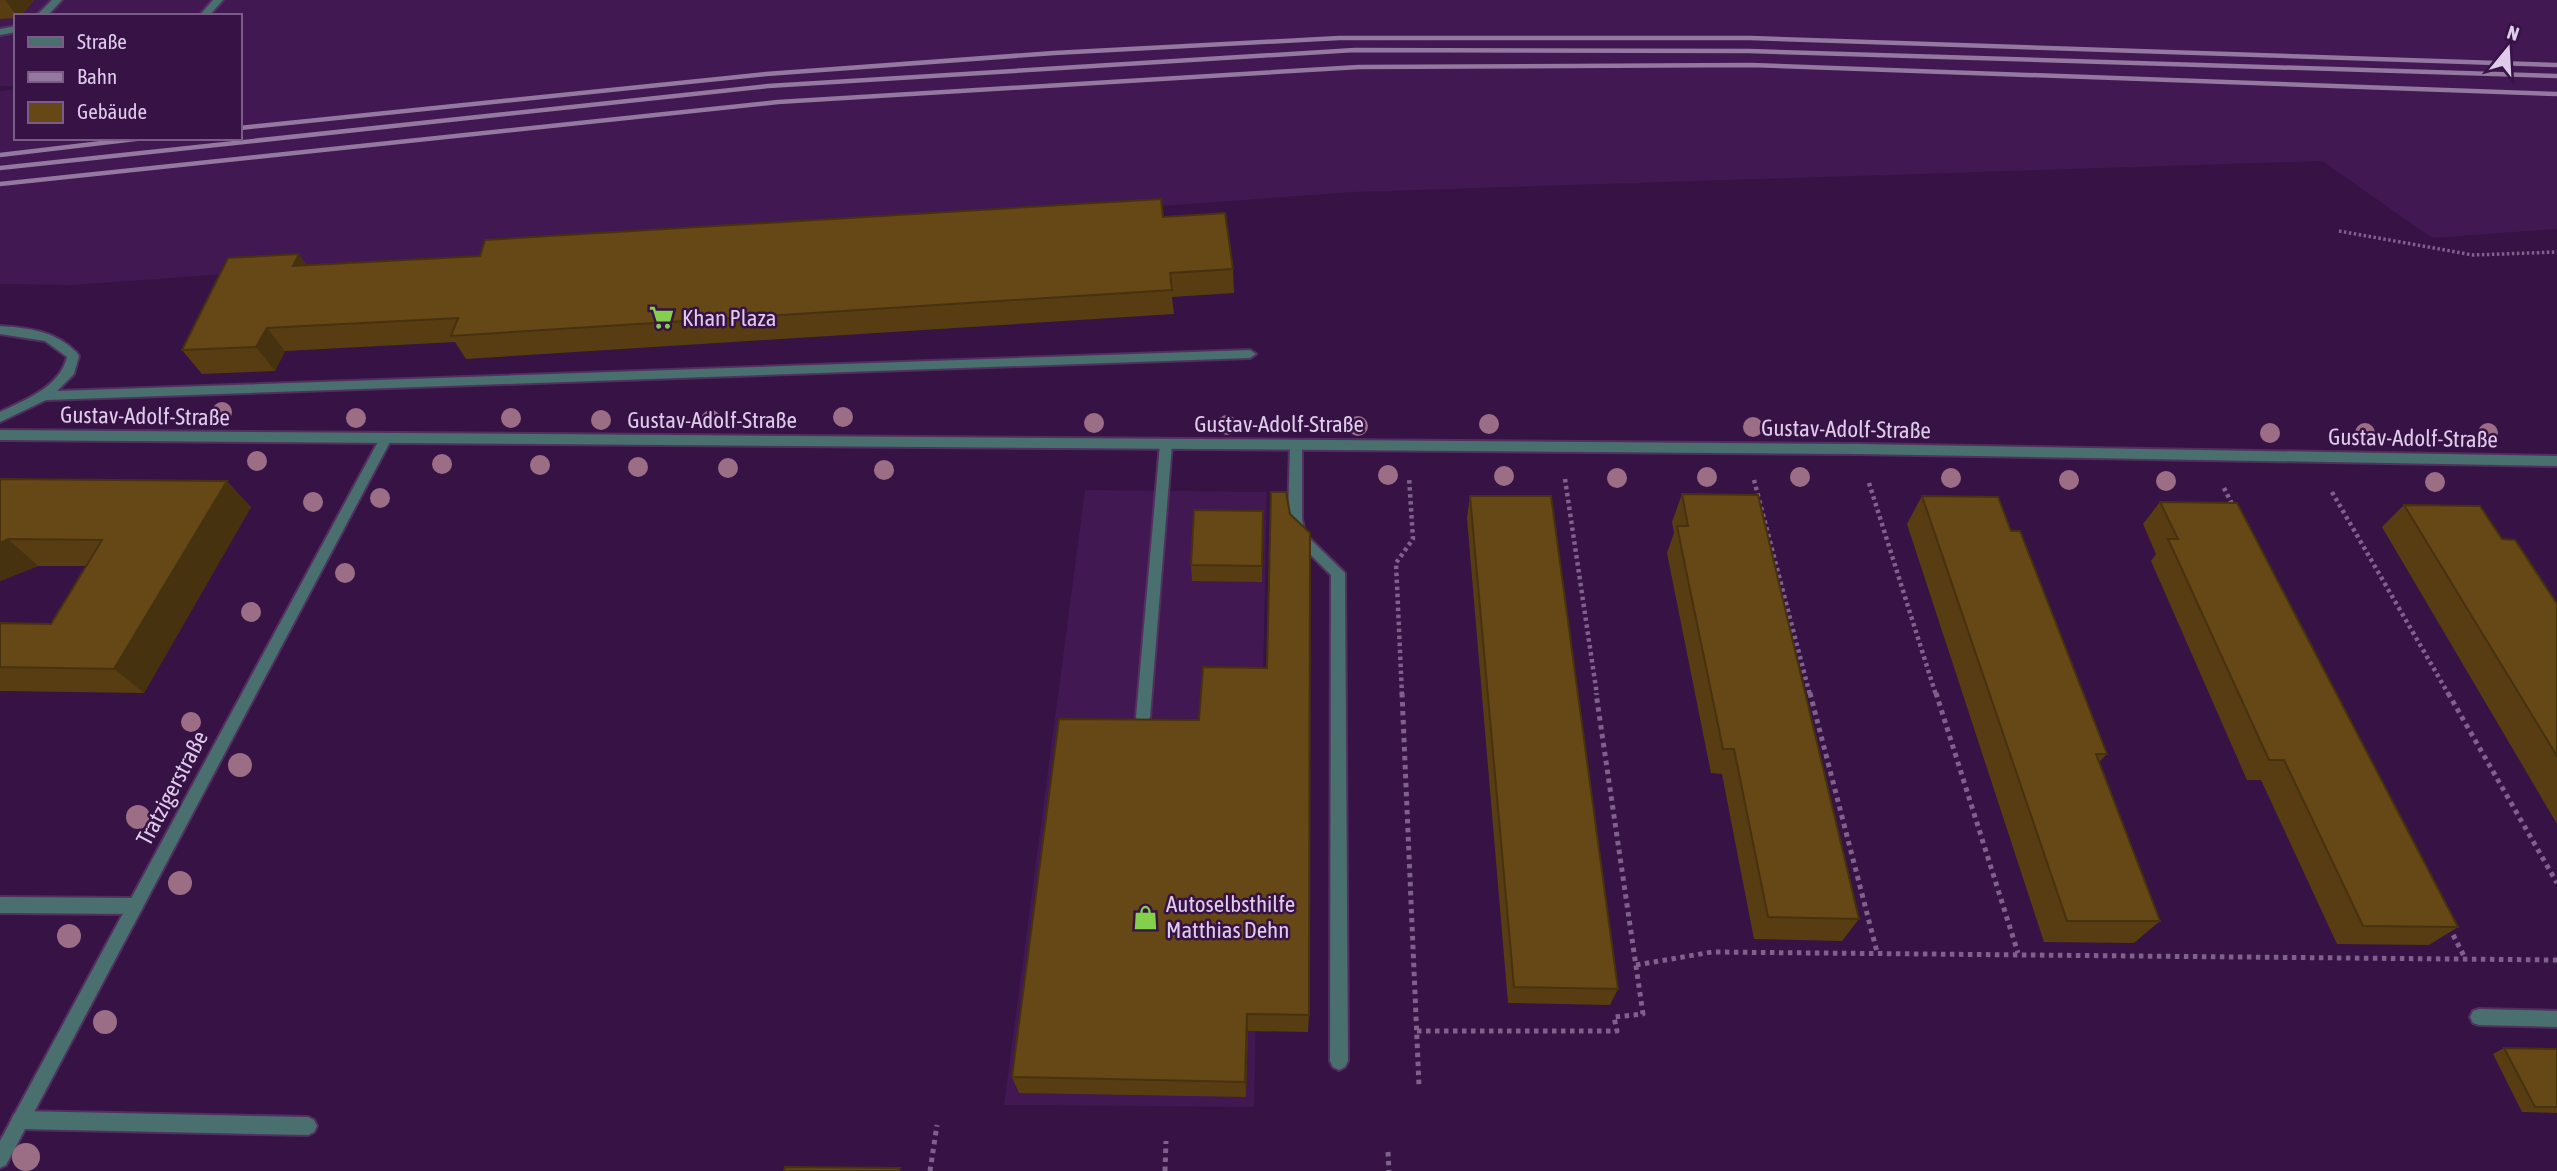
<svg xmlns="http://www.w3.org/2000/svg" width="2557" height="1171" font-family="'Asap Condensed',sans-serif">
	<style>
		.built { fill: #411852 }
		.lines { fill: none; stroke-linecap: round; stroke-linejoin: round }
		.service-casing { stroke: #51305f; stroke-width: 4 }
		.minor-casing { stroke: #51305f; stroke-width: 4 }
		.tertiary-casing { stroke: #51305f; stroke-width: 4 }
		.path-far2 { stroke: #7f618c; stroke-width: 3.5; stroke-dasharray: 2.5 2.5; stroke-linecap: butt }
		.path-far1 { stroke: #7f618c; stroke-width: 4.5; stroke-dasharray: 3.5 3.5; stroke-linecap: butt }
		.path { stroke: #7f618c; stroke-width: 5; stroke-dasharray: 4.5 4.5; stroke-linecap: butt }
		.service { fill: #496f6e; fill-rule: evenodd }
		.minor { fill: #496f6e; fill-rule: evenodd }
		.tertiary { fill: #496f6e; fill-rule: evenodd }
		.rail { stroke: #9478a0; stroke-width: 4.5 }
		.tree { fill: #9c6e86 }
		.wall { fill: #583d13 }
		.shaded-wall { fill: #47320f }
		.building { fill: #664716; stroke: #47320f; stroke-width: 2 }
		.labels { text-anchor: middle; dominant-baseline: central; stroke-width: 5; stroke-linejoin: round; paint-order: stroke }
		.poi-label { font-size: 23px; fill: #dfcbea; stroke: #361245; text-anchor: start }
		.street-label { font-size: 23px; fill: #dfcbea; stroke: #361245 }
	</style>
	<rect width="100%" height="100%" fill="#361245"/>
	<path class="built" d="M0,0h2557v229l-125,9 -110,-77 -968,31 -1280,93 -74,-1v-193l16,-2v49h224v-122h-224v70h-16z
		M1085,490l182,2 -13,615 -250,-2z"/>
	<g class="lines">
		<defs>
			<path id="service" d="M52,0h10l-15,16h-11z
				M213,0h10l-14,16h-10z
				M16,26v6l-16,3v-6z
				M0,326c29,2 56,5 77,27l2,3 -5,18 -17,17 1193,-41 6,4 -6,4 -1204,42 -46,22v-10c25,-12 60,-25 67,-55l-22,-16 -45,-7z
				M1166,439l6,5 -22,273 -2,5 -5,1 -5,-1 -2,-5 24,-273z
				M1296,440l6,5v74l3,15 40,39 3,488 -3,6 -6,3 -6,-3 -3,-6 1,-486 -39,-39 -4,-17 2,-74z
				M0,897l135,1 6,3 2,5 -2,5 -6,3 -135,-1z
				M2479,1009l78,2v16l-78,-2 -6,-2 -3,-6 3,-6z
				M20,1111l288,6 6,3 3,6 -3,6 -6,3 -288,-6 -6,-3 -3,-6 3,-6z"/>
			<path id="minor" d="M385,435l6,5 -385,725 -6,3v-27l379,-701z"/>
			<path id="tertiary" d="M0,430l1858,14 699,12v10l-699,-12 -1858,-14z"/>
		</defs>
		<use href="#service" class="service-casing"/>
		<use href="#minor" class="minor-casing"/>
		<use href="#tertiary" class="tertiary-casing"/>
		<path class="path-far2" d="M2339,231l134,24 84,-3"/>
		<path class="path-far1" d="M1565,479l32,216
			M1754,480l56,215
			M1869,483l67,212
			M2224,488l10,20
			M2332,492l117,203
			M1402,695l-6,-132 17,-24 -4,-62"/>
		<path class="path" d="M1402,693l17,393
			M1810,693l67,259
			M1936,693l82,260
			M2448,693l109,190
			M2449,927l16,31
			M1636,965l76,-13 845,8
			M1417,1031h200l-3,-14 29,-3 -47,-321
			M1388,1152l1,19
			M930,1171l7,-46
			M1165,1171l1,-30"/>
		<use href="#service" class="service"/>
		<use href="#minor" class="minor"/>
		<use href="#tertiary" class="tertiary"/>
		<path class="rail" d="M240,128l526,-54 288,-21 285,-15h411l807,27
			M0,155l144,-17
			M0,168l768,-82 587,-36 394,1 808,25
			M0,184l778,-82 581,-35 392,-2 806,29"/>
	</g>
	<g class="tree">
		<circle cx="222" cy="412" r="10"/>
		<circle cx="843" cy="417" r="10"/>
		<circle cx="356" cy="418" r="10"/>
		<circle cx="511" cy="418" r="10"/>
		<circle cx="601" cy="420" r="10"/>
		<circle cx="711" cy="420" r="10"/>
		<circle cx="1094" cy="423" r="10"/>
		<circle cx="1489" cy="424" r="10"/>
		<circle cx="1227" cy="425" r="10"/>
		<circle cx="1358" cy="426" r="10"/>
		<circle cx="1753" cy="427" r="10"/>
		<circle cx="2270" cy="433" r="10"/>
		<circle cx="2365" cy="433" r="10"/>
		<circle cx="2488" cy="433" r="10"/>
		<circle cx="257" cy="461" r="10"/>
		<circle cx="442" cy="464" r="10"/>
		<circle cx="540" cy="465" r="10"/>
		<circle cx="638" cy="467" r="10"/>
		<circle cx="728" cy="468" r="10"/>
		<circle cx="884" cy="470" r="10"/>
		<circle cx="1388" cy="475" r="10"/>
		<circle cx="1504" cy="476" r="10"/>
		<circle cx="1707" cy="477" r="10"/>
		<circle cx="1800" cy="477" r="10"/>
		<circle cx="1617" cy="478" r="10"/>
		<circle cx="1951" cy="478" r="10"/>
		<circle cx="2069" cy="480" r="10"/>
		<circle cx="2166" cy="481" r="10"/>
		<circle cx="2435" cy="482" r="10"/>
		<circle cx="380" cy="498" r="10"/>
		<circle cx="313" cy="502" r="10"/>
		<circle cx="345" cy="573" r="10"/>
		<circle cx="251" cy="612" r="10"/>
		<circle cx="191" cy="722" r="10"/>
		<circle cx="240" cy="765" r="12"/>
		<circle cx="138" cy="817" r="12"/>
		<circle cx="180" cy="883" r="12"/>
		<circle cx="69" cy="936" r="12"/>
		<circle cx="105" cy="1022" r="12"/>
		<circle cx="26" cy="1157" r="14"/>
	</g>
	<path class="wall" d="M0,0h34l-13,16h-5v2l-16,1z
		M1163,217l70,52 1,24 -62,4 2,17 -708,45 -11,-17 -170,9 -10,20 -73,3 -20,-24 125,-84z
		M0,479l251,28 -107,186 -144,-2v-68l51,1 35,-58h-48l-38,15z
		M1682,494l177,425 -17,22 -88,-2 -32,-165 -11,-1 -44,-220 7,-20 -2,-11z
		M1470,496l148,493 -8,16 -102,-2 -41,-485z
		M1922,496l89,35 96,223 -8,8 61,159 -26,22 -90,-1 -137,-418z
		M2160,502l298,425 -29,18 -92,-1 -76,-164h-14l-96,-219 5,-7 -13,-30z
		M2404,505l98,34 55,65v220l-175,-297z
		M1263,511l-1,71 -70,-1 -1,-16z
		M1199,720l110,295 -1,17 -60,-1 -2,66 -227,-4 -7,-16z
		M2504,1048l53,1v64l-35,-1 -29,-58z"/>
	<path class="shaded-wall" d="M5,0h29l-13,16h-4z
		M299,254l16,23 -22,-11z
		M267,328l18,23 -10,20 -19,-24z
		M227,481l24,26 -107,186 -30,-24z
		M8,539l30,27 -38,15v-38z
		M1247,1014l1,17 -2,66 -1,-15z"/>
	<path class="building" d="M1161,199l2,18 62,-4 8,56 -63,4 2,17 -721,46 7,-18 -191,10 -11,19 -74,3 46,-92 71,-4 -6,12 187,-10 5,-16z
		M0,479l227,2 -113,188 -114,-2v-44l51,1 51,-84 -94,-1 -8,4z
		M1271,492h15l4,22 20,19 -1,482 -62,-1 -2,68 -233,-5 47,-358 140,1 4,-53 64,1z
		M1682,494l76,1 101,424 -91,-2 -34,-168h-11l-41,-198 -5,-25h11z
		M1470,496h81l67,493 -104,-2z
		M1922,496l76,1 13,34h9l87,223h-11l64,167h-93z
		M2160,502l77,1 221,424 -95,-1 -79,-166h-15l-101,-221h10z
		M2404,505l76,1 22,33 13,1 42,64v152z
		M1194,510l69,1 -1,55 -71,-1z
		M2504,1048l53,1v58h-22z
		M785,1167l115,1 -1,3h-115z"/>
	<defs>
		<symbol id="supermarket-bare" viewBox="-9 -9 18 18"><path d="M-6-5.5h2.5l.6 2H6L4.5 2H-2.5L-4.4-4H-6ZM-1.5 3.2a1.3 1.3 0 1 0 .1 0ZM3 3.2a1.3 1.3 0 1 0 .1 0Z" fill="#84d04d" stroke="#361245" stroke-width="2.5" paint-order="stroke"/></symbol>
		<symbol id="shop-bare" viewBox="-9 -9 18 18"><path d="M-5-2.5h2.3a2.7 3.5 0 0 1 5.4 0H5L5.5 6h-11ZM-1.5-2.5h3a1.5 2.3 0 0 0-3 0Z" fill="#84d04d" stroke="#361245" stroke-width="2.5" paint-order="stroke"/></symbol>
	</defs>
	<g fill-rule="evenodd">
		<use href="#supermarket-bare" x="644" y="300" width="35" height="35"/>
		<use href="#shop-bare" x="1128" y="900" width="35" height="35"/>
	</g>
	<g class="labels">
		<g class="poi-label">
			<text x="682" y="318">Khan Plaza</text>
			<text x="1166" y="904">Autoselbsthilfe<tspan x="1166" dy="26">Matthias Dehn</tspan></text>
		</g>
		<g class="street-label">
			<text transform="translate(145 416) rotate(1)">Gustav-Adolf-Straße</text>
			<text x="712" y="420">Gustav-Adolf-Straße</text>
			<text x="1279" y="424">Gustav-Adolf-Straße</text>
			<text transform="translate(1846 429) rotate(1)">Gustav-Adolf-Straße</text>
			<text transform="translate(2413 438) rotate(1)">Gustav-Adolf-Straße</text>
			<text transform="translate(172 788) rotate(-62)">Tratzigerstraße</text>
		</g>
	</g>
	<rect x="14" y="14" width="228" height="126" fill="#361245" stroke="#7a5c87" stroke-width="2"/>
	<rect x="28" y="37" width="35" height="10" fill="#496f6e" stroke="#7a5c87" stroke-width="2"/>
	<text x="77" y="49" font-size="21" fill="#dfcbea">Straße</text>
	<rect x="28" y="72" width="35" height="10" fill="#9478a0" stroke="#7a5c87" stroke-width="2"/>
	<text x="77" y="84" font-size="21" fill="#dfcbea">Bahn</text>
	<rect x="28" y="102" width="35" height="21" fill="#664716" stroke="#7a5c87" stroke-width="2"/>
	<text x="77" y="119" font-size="21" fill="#dfcbea">Gebäude</text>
	<g transform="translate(2508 49) rotate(18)" stroke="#361245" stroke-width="5" paint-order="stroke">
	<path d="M0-5L12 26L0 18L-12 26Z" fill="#dfcbea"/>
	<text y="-10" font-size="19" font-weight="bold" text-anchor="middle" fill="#dfcbea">N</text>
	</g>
</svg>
